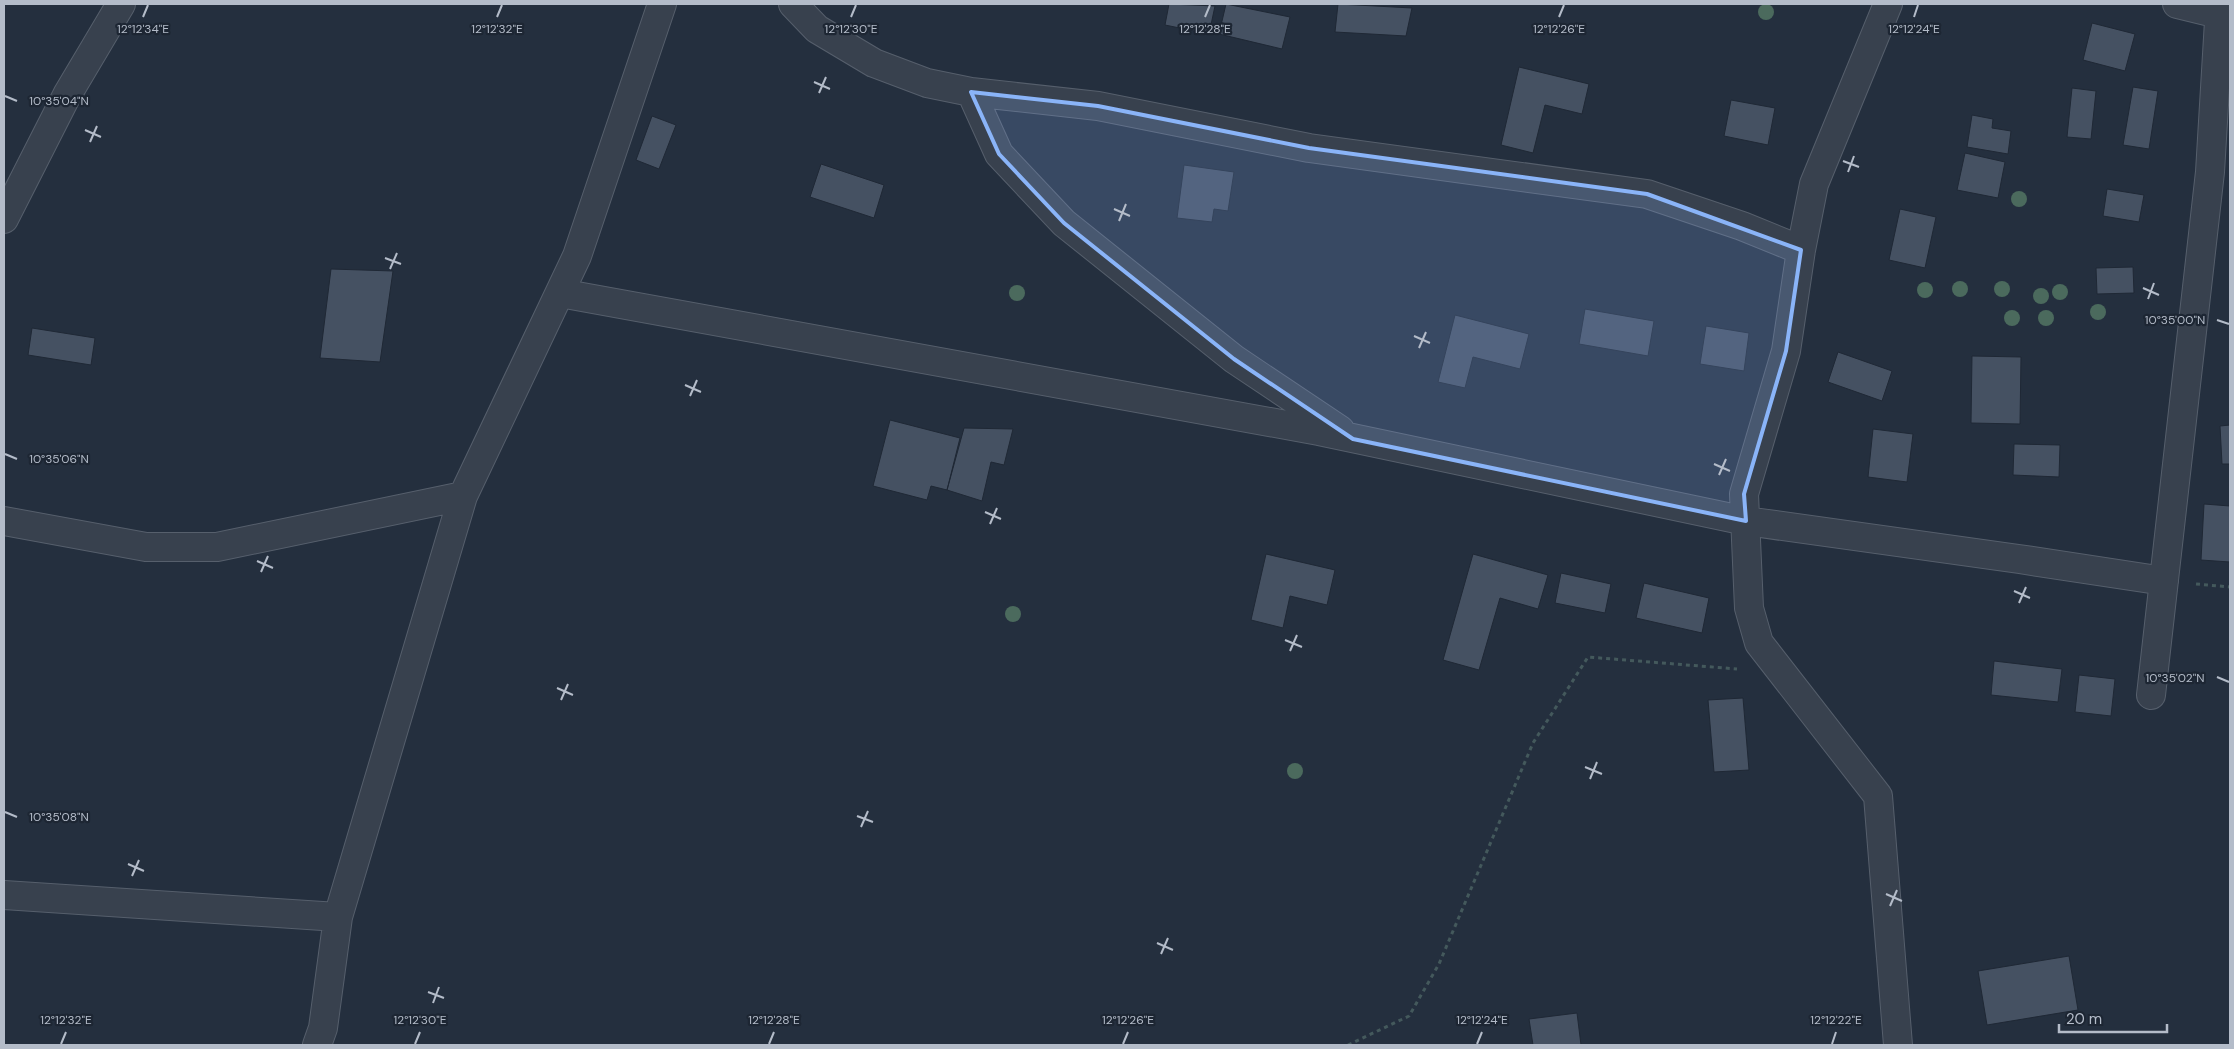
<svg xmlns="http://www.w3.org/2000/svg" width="2234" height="1049" font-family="'DM Sans',sans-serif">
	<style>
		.building { fill: #455162; stroke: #1f2835 }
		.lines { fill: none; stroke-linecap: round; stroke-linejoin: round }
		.minor-casing { stroke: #565f6c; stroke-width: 30 }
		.path { stroke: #44595c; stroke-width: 3; stroke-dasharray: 4 4; stroke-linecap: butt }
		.minor { stroke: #38414e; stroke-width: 28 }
		.tree { fill: #4b6a5d }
		.marked { fill: #8ab4f8; fill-opacity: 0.2; stroke: #8ab4f8; stroke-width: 4; stroke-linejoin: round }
		.ticks { fill: none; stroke: #b4bcc9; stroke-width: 2 }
		.ticks-label { font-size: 12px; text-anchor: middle; fill: #b4bcc9; stroke: #1d2633; stroke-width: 4.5; stroke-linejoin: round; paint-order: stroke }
	</style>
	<rect width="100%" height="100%" fill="#242f3e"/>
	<path class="building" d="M1169,4l46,2 -6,28 -44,-9z
		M1226,4l64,13 -8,32 -63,-15z
		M1338,4l74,4 -6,28 -71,-4z
		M2092,23l43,11 -10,37 -42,-11z
		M1519,67l70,17 -7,30 -37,-9 -12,48 -32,-8z
		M2133,87l25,4 -9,58 -26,-4z
		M2072,88l24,3 -5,48 -24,-2z
		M1731,100l44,8 -7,37 -44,-9z
		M1972,115l21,4 -1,9 19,3 -3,23 -41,-7z
		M652,116l24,9 -17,44 -23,-9z
		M1965,153l40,9 -7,36 -41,-8z
		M821,164l63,21 -10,33 -64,-21z
		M1184,165l50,7 -6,39 -14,-2 -2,13 -35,-4z
		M2107,189l37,6 -5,27 -36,-6z
		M1900,209l36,8 -11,51 -36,-8z
		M2133,267l1,26 -37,1 -1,-26z
		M331,269l62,2 -13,91 -60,-4z
		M1585,309l69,12 -6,35 -69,-12z
		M1455,315l74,19 -9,35 -47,-12 -8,31 -27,-6z
		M1706,326l43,7 -5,38 -44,-7z
		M32,328l63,10 -4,27 -63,-10z
		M1838,352l54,19 -10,30 -54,-19z
		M1972,356l49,1 -1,67 -49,-1z
		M890,420l70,18 -13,52 -16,-4 -4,14 -54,-14z
		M2230,425v39h-8l-2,-38z
		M964,428l49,1 -9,36 -13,-3 -9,39 -35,-11z
		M1873,429l40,5 -6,48 -39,-5z
		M2014,444l46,1 -1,32 -46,-2z
		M2204,504l26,2v56l-29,-2z
		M1266,554l69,16 -8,35 -37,-9 -7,32 -32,-8z
		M1473,554l75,21 -10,34 -38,-11 -21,72 -36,-10z
		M1561,573l50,11 -6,29 -50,-10z
		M1644,583l65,15 -7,35 -66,-15z
		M1994,661l68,8 -4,33 -67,-7z
		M2079,675l36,4 -4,37 -36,-4z
		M1743,698l6,72 -35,2 -6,-72z
		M2069,956l9,54 -91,15 -9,-54z
		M1577,1013l4,32h-48l-4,-26z"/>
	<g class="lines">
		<defs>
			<path id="minor" d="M793,4l24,25 57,34 53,20 44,9 127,14 211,42 338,46 95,32 59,24
				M1888,4l-74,180 -13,66 -15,101 -42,143 5,114 10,35 119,153 20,249
				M2177,4l41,10
				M971,92l28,62 65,69 170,136 106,71
				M4,219l63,-124 54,-91
				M560,293l759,138 427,90 273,38 145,22
				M4,521l142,26h71l246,-51
				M2151,695l59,-523 10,-168
				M4,895l334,22
				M317,1045l6,-17 15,-111 125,-421 114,-240 85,-252"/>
		</defs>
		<use href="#minor" class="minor-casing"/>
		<path class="path" d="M2196,584l34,3
			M1348,1045l61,-29 30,-52 94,-221 55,-86 149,12"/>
		<use href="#minor" class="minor"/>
	</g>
	<g class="tree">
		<circle cx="1766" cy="12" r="8"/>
		<circle cx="2019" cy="199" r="8"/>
		<circle cx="1960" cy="289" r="8"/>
		<circle cx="2002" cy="289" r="8"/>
		<circle cx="1925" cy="290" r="8"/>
		<circle cx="2060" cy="292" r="8"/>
		<circle cx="1017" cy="293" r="8"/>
		<circle cx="2041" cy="296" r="8"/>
		<circle cx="2098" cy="312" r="8"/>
		<circle cx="2012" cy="318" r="8"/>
		<circle cx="2046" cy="318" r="8"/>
		<circle cx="1013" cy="614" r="8"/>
		<circle cx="1295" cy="771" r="8"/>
	</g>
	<path class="marked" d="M971,92l127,14 211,42 338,46 154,56 -15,101 -42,143 2,27 -393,-82 -119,-80 -170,-136 -65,-69z"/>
	<path class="ticks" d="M143,17l5,-12M497,17l5,-12M851,17l5,-12M1205,17l5,-12M1559,17l5,-12M1914,17l4,-12M814,82l16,7M819,93l7,-16M5,96l12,5M85,130l16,7M90,142l7,-16M1843,161l16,6M1848,172l6,-16M1114,209l16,7M1119,221l7,-17M385,258l16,6M390,269l7,-16M2143,288l16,7M2148,299l6,-16M2217,320l12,4M1414,336l16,7M1419,348l7,-16M685,385l16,7M690,396l7,-16M5,454l12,5M1714,464l16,7M1719,475l7,-16M985,512l16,7M990,524l7,-16M257,561l16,7M261,572l7,-16M2014,591l16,7M2019,603l7,-16M1285,640l17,7M1290,651l7,-16M2217,677l12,5M557,688l16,7M561,700l7,-16M1585,767l17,7M1590,779l7,-17M5,812l12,5M857,816l16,6M861,827l7,-16M128,864l16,7M132,876l7,-16M1886,894l16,7M1890,906l7,-16M1157,943l16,7M1161,954l7,-16M428,992l16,6M433,1003l6,-16M61,1044l5,-12M415,1044l5,-12M769,1044l5,-12M1123,1044l5,-12M1477,1044l5,-12M1832,1044l4,-12"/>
	<g class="ticks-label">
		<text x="143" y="33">12°12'34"E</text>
		<text x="497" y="33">12°12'32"E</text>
		<text x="851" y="33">12°12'30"E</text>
		<text x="1205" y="33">12°12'28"E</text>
		<text x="1559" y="33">12°12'26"E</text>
		<text x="1914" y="33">12°12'24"E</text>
		<text x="59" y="105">10°35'04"N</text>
		<text x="2175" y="324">10°35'00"N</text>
		<text x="59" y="463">10°35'06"N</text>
		<text x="2175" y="682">10°35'02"N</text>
		<text x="59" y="821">10°35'08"N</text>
		<text x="66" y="1024">12°12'32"E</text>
		<text x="420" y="1024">12°12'30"E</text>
		<text x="774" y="1024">12°12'28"E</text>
		<text x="1128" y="1024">12°12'26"E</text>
		<text x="1482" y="1024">12°12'24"E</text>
		<text x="1836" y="1024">12°12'22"E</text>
	</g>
	<rect width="2234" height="1049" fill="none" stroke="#b4bcc9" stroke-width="10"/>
	<path d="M2059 1024v8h108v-8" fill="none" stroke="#b4bcc9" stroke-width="2.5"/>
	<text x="2066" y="1024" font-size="15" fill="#b4bcc9" stroke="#1d2633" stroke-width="4" paint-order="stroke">20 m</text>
</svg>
